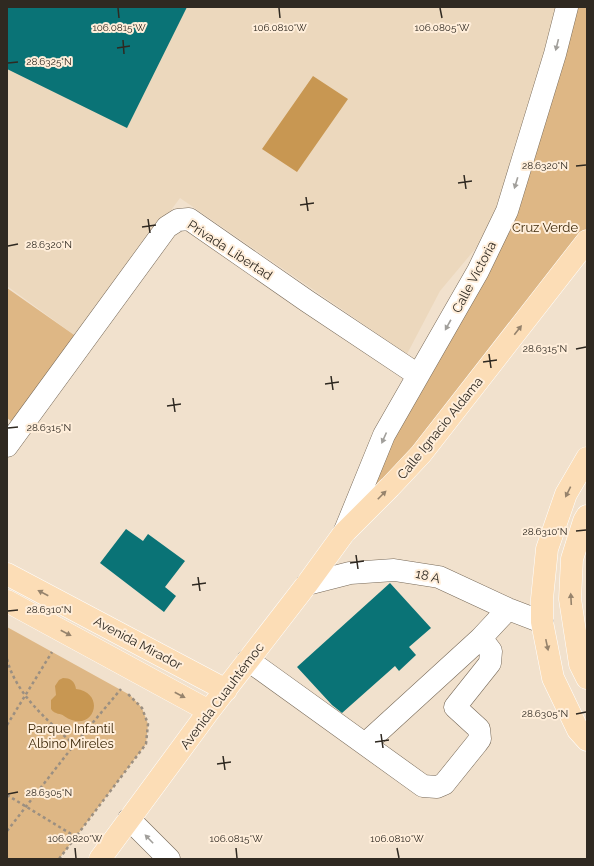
<svg xmlns="http://www.w3.org/2000/svg" width="594" height="866" font-family="Raleway,sans-serif">
	<style>
		.built { fill: #ecd8bd }
		.green { fill: #deb785 }
		.water { fill: #c89752 }
		.building { fill: #0a7376 }
		.lines { fill: none; stroke-linecap: round; stroke-linejoin: round }
		.minor-casing { stroke: #776958; stroke-width: 23 }
		.major-casing { stroke: #fff; stroke-width: 23 }
		.path { stroke: #9b8f81; stroke-width: 2.5; stroke-dasharray: 3 3; stroke-linecap: butt }
		.minor { stroke: #fff; stroke-width: 22 }
		.major { stroke: #fcddb6; stroke-width: 22 }
		.oneway { fill: #a19f9b }
		.oneway2 { fill: #96836c }
		.ticks { fill: none; stroke: #2f2921; stroke-width: 1.5 }
		.labels { text-anchor: middle; dominant-baseline: central; stroke-width: 4; stroke-linejoin: round; paint-order: stroke }
		.park-label { font-size: 13px; fill: #3d2809; stroke: #ffeeda }
		.street-label { font-size: 13px; fill: #2f2921; stroke: #ffeeda }
		.ticks-label { font-size: 10px; text-anchor: middle; fill: #2f2921; stroke: #ffeeda; stroke-width: 4; stroke-linejoin: round; paint-order: stroke }
	</style>
	<rect width="100%" height="100%" fill="#f1e1cd"/>
	<path class="built" d="M7,7h555l-55,204 -67,80 -33,63 -227,-156 -103,139 -70,-51z"/>
	<path class="green" d="M565,7h22v234l-243,292 163,-322z
		M7,288l70,49 -63,86 -7,-5z
		M7,627l123,68 12,13 6,16 -2,20 -87,115h-52z"/>
	<path class="water" d="M313,76l35,23 -51,73 -35,-23z
		M63,678c7,0 12,3 13,11 32,4 17,47 -12,27 -3,-3 -9,-1 -13,-7v-9l5,-5 -1,-9 4,-6z"/>
	<path class="building" d="M7,7h180l-60,121 -120,-59z
		M126,529l17,12 5,-7 37,27 -20,26 11,9 -12,16 -64,-49z
		M390,583l41,45 -22,19 7,8 -17,16 -4,-5 -53,47 -10,-8 -35,-38z"/>
	<g class="lines">
		<defs>
			<path id="minor" d="M7,446l160,-219 11,-7 11,-1 118,82 111,74
				M344,533l40,-98 94,-164 29,-60 48,-157 12,-47
				M307,584l43,-11 44,-3 45,7 69,32 34,13
				M248,660l175,126 14,1 7,-3 33,-41 3,-4 -1,-10 -24,-22 35,-44 1,-12 -10,-13
				M365,744l116,-106 27,-29
				M129,819l40,40"/>
			<path id="major" d="M587,458l-21,36 -19,55 -5,50v23l11,56 25,52 9,10
				M587,516l-3,5 -12,38 -2,40 10,65 7,14
				M7,574l219,116
				M7,601l202,110
				M100,859l109,-148 98,-127 37,-51 46,-46 31,-33 166,-213"/>
		</defs>
		<use href="#minor" class="minor-casing"/>
		<use href="#major" class="major-casing"/>
		<path class="path" d="M7,659c9,36 41,61 67,86
			M7,725l45,-73
			M7,795l69,42
			M7,831l67,-86 47,-56
			M59,859l87,-115 2,-20 -6,-16 -14,-14"/>
		<use href="#minor" class="minor"/>
		<use href="#major" class="major"/>
	</g>
	<defs><path id="oneway-solid" d="M-6-.8H1V-3.2L6.5 0L1 3.2V.8H-6Z"/></defs>
	<g class="oneway">
		<use href="#oneway-solid" transform="translate(557 45) rotate(104)"/>
		<use href="#oneway-solid" transform="translate(516 183) rotate(107)"/>
		<use href="#oneway-solid" transform="translate(448 325) rotate(119)"/>
		<use href="#oneway-solid" transform="translate(384 438) rotate(114)"/>
		<use href="#oneway-solid" transform="translate(149 839) rotate(-134)"/>
	</g>
	<g class="oneway2">
		<use href="#oneway-solid" transform="translate(518 330) rotate(-52)"/>
		<use href="#oneway-solid" transform="translate(568 492) rotate(116)"/>
		<use href="#oneway-solid" transform="translate(382 495) rotate(-45)"/>
		<use href="#oneway-solid" transform="translate(43 593) rotate(-152)"/>
		<use href="#oneway-solid" transform="translate(571 599) rotate(-93)"/>
		<use href="#oneway-solid" transform="translate(66 633) rotate(28)"/>
		<use href="#oneway-solid" transform="translate(547 645) rotate(78)"/>
		<use href="#oneway-solid" transform="translate(180 695) rotate(28)"/>
	</g>
	<path class="ticks" d="M118,8l1,10M279,8l1,10M440,8l2,10M123,40l1,14M117,48l13,-2M8,63l10,-1M576,166l10,-1M464,175l2,14M458,183l14,-2M306,197l2,14M300,205l14,-2M148,219l2,14M142,227l14,-2M8,246l10,-2M576,349l10,-2M489,354l2,14M483,362l14,-2M331,376l2,14M325,384l14,-2M173,398l2,14M167,406l14,-2M8,428l10,-1M576,531l10,-1M356,555l2,14M350,563l14,-2M198,577l2,14M192,585l14,-2M8,611l10,-1M576,714l10,-2M381,734l2,14M375,742l14,-2M223,756l2,14M217,764l14,-2M8,794l10,-2M75,848l1,10M236,848l1,10M397,848l2,10"/>
	<g class="labels">
		<g class="park-label">
			<text x="545" y="227">Cruz Verde</text>
			<text x="71" y="728">Parque Infantil<tspan x="71" dy="15">Albino Mireles</tspan></text>
		</g>
		<g class="street-label">
			<text transform="translate(230 250) rotate(33)">Privada Libertad</text>
			<text transform="translate(474 277) rotate(-62)">Calle Victoria</text>
			<text transform="translate(440 428) rotate(-51)">Calle Ignacio Aldama</text>
			<text transform="translate(428 576) rotate(13)">18 A</text>
			<text transform="translate(138 643) rotate(28)">Avenida Mirador</text>
			<text transform="translate(222 696) rotate(-53)">Avenida Cuauhtémoc</text>
		</g>
	</g>
	<g class="ticks-label">
		<text x="119" y="31">106.0815°W</text>
		<text x="280" y="31">106.0810°W</text>
		<text x="442" y="31">106.0805°W</text>
		<text x="49" y="65">28.6325°N</text>
		<text x="545" y="169">28.6320°N</text>
		<text x="49" y="248">28.6320°N</text>
		<text x="545" y="352">28.6315°N</text>
		<text x="49" y="431">28.6315°N</text>
		<text x="545" y="535">28.6310°N</text>
		<text x="49" y="613">28.6310°N</text>
		<text x="545" y="717">28.6305°N</text>
		<text x="49" y="796">28.6305°N</text>
		<text x="75" y="842">106.0820°W</text>
		<text x="236" y="842">106.0815°W</text>
		<text x="397" y="842">106.0810°W</text>
	</g>
	<rect width="594" height="866" fill="none" stroke="#2f2921" stroke-width="16"/>
</svg>
